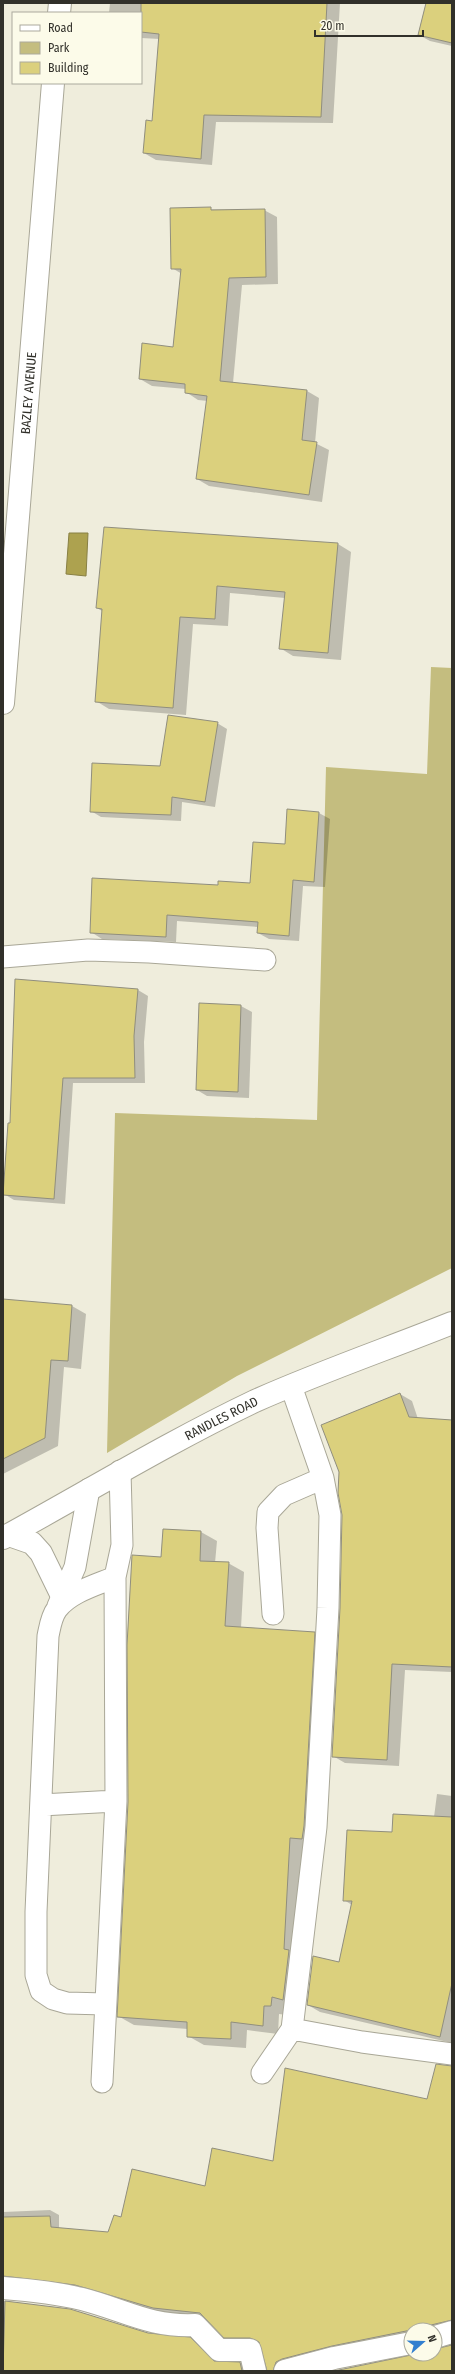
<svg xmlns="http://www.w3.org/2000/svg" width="455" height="2374" font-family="'Fira Sans Condensed',sans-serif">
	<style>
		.green { fill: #c4bd7f }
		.water { fill: #ada24f; stroke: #888044 }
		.shadow { fill: #0003 }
		.building { fill: #dbd07d; stroke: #908e7e }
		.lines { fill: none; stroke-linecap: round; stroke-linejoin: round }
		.lane-casing { stroke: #a9a797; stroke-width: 23 }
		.street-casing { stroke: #a9a797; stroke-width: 24 }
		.secondary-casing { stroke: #a9a797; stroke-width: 24 }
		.lane { stroke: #fff; stroke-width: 21 }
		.street { stroke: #fff; stroke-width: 22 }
		.secondary { stroke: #fff; stroke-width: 22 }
		.labels { text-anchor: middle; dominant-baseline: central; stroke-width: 4; stroke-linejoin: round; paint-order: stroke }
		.street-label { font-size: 13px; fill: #31302a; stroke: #fcfbe9 }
	</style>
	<rect width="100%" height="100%" fill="#efeddc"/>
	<path class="green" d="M431,667l21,1v600l-215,108 -130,77 8,-340 202,7 9,-353 101,7z"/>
	<path class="water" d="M69,533h19l-2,43 -20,-2z"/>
	<path class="shadow" d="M110,3h230l-7,120 -117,-1 -4,43 -56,-5 -12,-7 9,-31 7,-83 -19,-1v-25h-32z
		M427,3h25v43l-22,-5 -11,-6z
		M3,166l1,1 -1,22z
		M171,209l93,1 13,7 1,67 -36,1 -9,98 74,8 12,7 -4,45 14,7 -7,52 -113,-16 -12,-7 11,-78 -10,-1 -12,-8v-3l-34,-3 -12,-7 34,-31 8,-74 -10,-6z
		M338,544l13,8 -10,108 -48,-4 -13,-8 5,-50 -55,-5 -2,33 -35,-2 -7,91 -77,-6 -13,-8 6,-90 -5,-3z
		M217,723l10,6 -12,78 -33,-5 -1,19 -80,-4 -10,-6 70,-44z
		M288,810l31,3 11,6 -5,68 -22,-1 -4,55 -30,-2 -11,-6v-6l-81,-6 -1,21 -74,-3 -11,-7 128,-46 32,-2 34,-39z
		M138,990l10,6 -4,46 1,41h-72l-8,121 -51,-4 -10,-6 7,-70z
		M200,1004l41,2 11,6 -3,86 -42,-2 -10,-6z
		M3,1300l69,6 14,8 -5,55 -17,-2 -6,79 -55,28z
		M400,1394l12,7 6,18 34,2v251l-47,-2 -6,96 -54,-3 -12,-7z
		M164,1530l37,2 16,9 -2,22h13l16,9 -3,56 73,5 16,9 -43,373 -8,-1 -1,20 -31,-4 -1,18 -42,-3 -16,-9v-7l-54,-4 -16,-9z
		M437,1794l15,2v247l-132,-31 -12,-7 31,-42 13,-58 -8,-5 49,-67 41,-16z
		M452,2074v253l-17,3h-24v7l-128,34h-15l-8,-29h-26l-9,-5 -20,-20 -42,-4 -68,-22 -92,-6v-73l47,-2 9,5v13l50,6 13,-16 151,-56 155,-62z
		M3,2301l76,11 69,22 41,4 9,6 19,19h23l9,8h-246z"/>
	<path class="building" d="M141,3h186l-6,114 -117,-2 -3,44 -58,-6 3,-33 6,1 7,-87 -18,-2z
		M426,3h26v40l-34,-8z
		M211,207v3l54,-1 1,68 -37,1 -9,103 87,9 -5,50 15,2 -8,53 -113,-16 11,-83 -22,-3v-9l-46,-5 3,-36 31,4 8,-78h-10l-1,-61z
		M104,527l234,16 -10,110 -49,-4 6,-57 -68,-6 -2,33 -35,-2 -7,91 -78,-6 7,-93 -6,-1z
		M168,715l50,7 -13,80 -33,-5 -1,18 -81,-3 2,-49 68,3z
		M287,809l32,3 -5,70 -21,-2 -4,56 -32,-3 1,-11 -91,-7 -1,22 -76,-4 2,-55 126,7v-4l32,2 3,-41 32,2z
		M15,979l123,10 -4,47 1,42h-72l-9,121 -51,-4 5,-72h2z
		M199,1003l42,2 -3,87 -42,-2z
		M3,1299l69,6 -4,56 -17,-1 -6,78 -42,21z
		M400,1393l9,24 43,3v247l-60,-3 -5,96 -55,-3 8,-149 2,-93 -4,-22 1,-21 -18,-47z
		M163,1529l38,2 -1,30 29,1 -4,64 90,6 -11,194 -2,13 -12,-1 -6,111 5,1 -6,50 -11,-3 -1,9h-7l-1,20 -32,-4v17l-44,-2v-15l-70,-5 11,-215 -1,-157 5,-90 29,2z
		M393,1814l59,3v166l-12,54 -133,-32 6,-49 26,6 13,-61h-9l4,-71 45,2z
		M436,2064l16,2v254l-21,5 -6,5h-14l-79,16 -50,13 -6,3 -3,9h-6l-8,-29 -9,-4h-26l-24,-25 -47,-5 -78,-23 -72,-9v-59l47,-1 1,11 57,5 6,-17 7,2 11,-48 73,17 7,-38 61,13 12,-93 142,31z
		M5,2301l65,8 78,24 42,4 24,24 26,1 2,9h-239z
		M452,2345v26h-118l82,-17h19v-5z"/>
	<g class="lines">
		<defs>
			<path id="lane" d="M3,957l85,-7 61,2 116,8
				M58,1606l17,-39 14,-78
				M273,1614l-6,-86 1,-16 16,-17 39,-17
				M41,1805l75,-4
				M105,2004l-38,-1 -14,-4 -12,-8 -5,-16v-63l12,-276c2,-9 3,-19 9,-27 13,-17 39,-24 58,-32
				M292,2029l70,13 90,12
				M262,2073l30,-44 24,-202 12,-219 2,-93 -7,-37 -32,-92
				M102,2082l14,-281 -1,-224 7,-32 -2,-74"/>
			<g id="street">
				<path d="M59,13l1,-10"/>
				<path id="s1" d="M3,703l50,-620"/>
				<path d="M3,2288c26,2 54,5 79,11 43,11 67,28 113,26l24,25h31l5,21"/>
				<path d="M435,2337l17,-5"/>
				<path d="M285,2371l49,-13 77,-15"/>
			</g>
			<g id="secondary">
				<path d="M9,1535l23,8 9,10 21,43"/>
				<path id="s2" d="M3,1538c84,-46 166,-96 252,-137 65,-29 132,-52 197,-78"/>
			</g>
		</defs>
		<use href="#lane" class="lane-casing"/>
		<use href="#street" class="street-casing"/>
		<use href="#secondary" class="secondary-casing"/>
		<use href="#lane" class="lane"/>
		<use href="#street" class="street"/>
		<use href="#secondary" class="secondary"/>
	</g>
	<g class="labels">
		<g class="street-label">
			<text stroke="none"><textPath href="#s1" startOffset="311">BAZLEY AVENUE</textPath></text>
			<text stroke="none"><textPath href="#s2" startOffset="249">RANDLES ROAD</textPath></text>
		</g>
	</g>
	<rect width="455" height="2374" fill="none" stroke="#31302a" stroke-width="8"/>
	<rect x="12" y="12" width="130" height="72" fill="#fcfbe9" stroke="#abaa9d"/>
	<rect x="20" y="25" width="20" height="6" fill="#ffffff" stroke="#abaa9d"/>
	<text x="48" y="32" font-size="12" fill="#31302a">Road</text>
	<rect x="20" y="42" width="20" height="12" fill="#c4bd7f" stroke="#abaa9d"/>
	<text x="48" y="52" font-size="12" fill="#31302a">Park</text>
	<rect x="20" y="62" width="20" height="12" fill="#dbd07d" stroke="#abaa9d"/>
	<text x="48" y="72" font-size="12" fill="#31302a">Building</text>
	<g transform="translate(423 2342) rotate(70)"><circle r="19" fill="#fcfbe9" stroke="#abaa9d"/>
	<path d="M0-3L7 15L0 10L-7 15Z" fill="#327fcf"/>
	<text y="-6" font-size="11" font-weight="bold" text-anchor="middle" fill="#31302a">N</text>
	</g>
	<path d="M315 30v6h108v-6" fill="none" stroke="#31302a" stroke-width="2"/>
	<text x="321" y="30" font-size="12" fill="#31302a" stroke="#fcfbe9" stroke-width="3" paint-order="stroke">20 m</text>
</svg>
